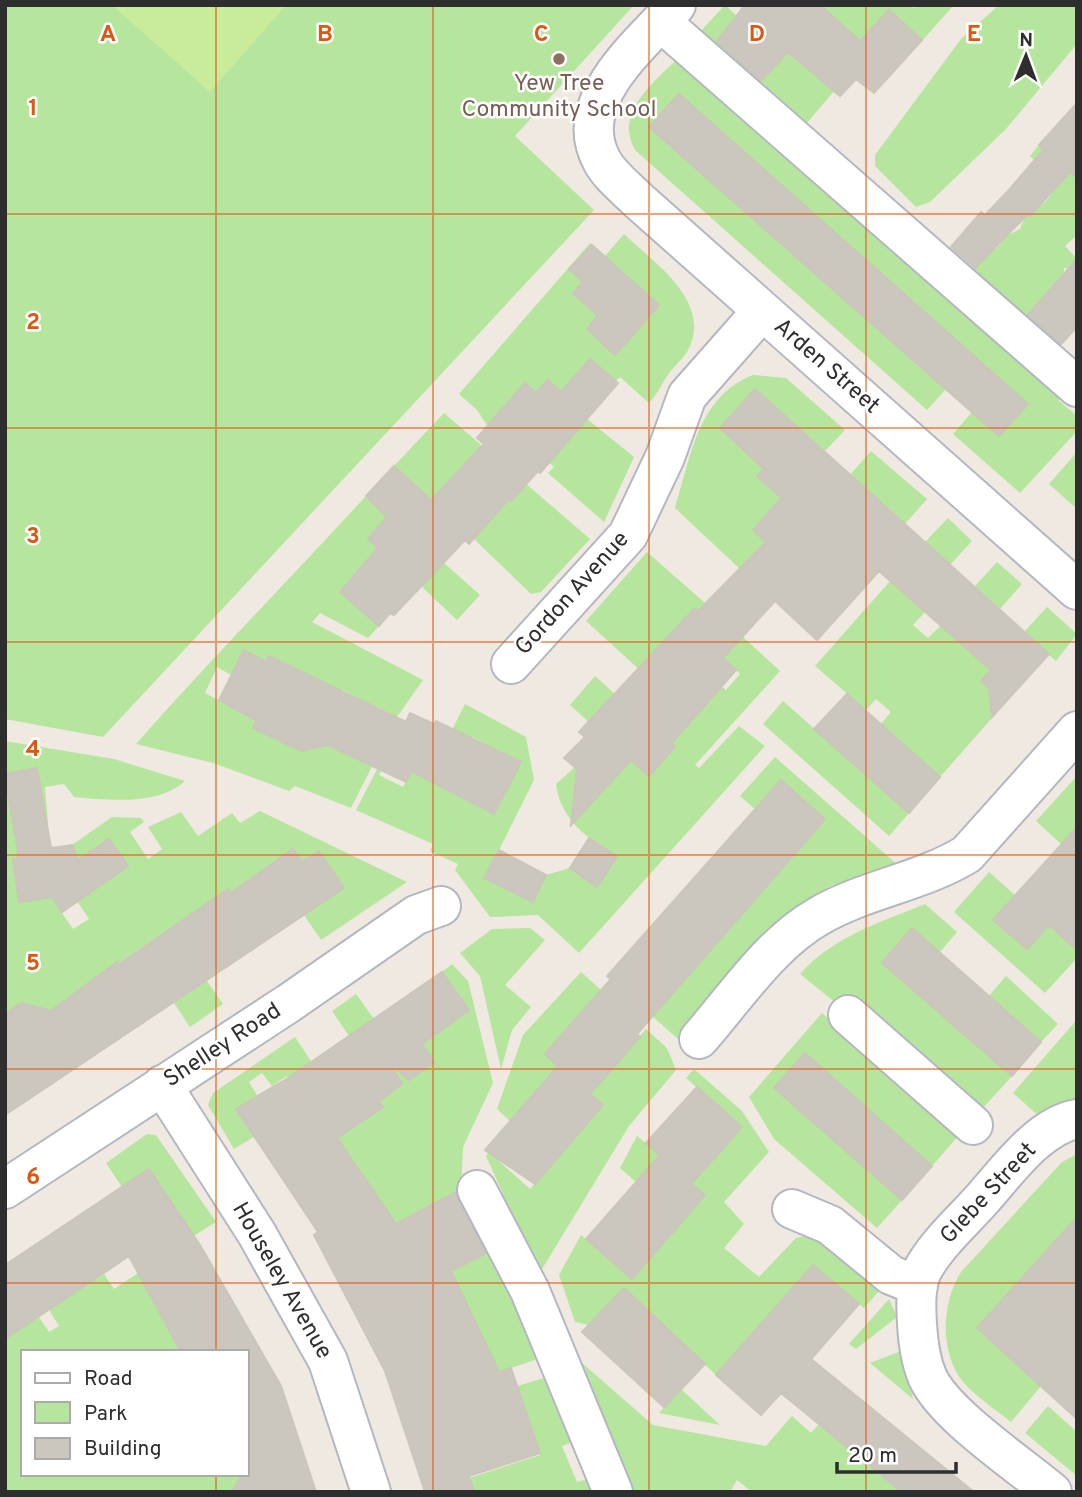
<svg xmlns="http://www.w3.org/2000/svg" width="1082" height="1497" font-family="Overpass,sans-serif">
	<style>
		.green { fill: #b6e59e; fill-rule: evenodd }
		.pitch { fill: #c9ec9a }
		.building { fill: #cbc7bf; stroke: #cbc5ba; stroke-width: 2 }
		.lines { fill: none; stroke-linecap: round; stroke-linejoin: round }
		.minor-casing { stroke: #b4b7c1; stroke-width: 42 }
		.minor { stroke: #fff; stroke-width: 38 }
		.grid { fill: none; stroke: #df570e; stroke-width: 2; stroke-opacity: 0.55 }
		.education-dot { fill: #8d6e63; stroke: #fff; stroke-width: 2.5 }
		.labels { text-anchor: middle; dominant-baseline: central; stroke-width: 5; stroke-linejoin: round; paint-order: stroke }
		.education-label { font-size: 23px; fill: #785e54; stroke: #fff }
		.street-label { font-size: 23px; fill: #2e2e2e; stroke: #fff }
		.grid-label { font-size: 23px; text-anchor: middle; font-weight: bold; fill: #df570e; stroke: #fff; stroke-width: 5; stroke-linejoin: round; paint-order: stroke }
	</style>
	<rect width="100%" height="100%" fill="#efe9e1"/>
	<path class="green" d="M5,5h629l-119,131 79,74 -491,527 -98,-18z
		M725,5l11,10 -19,26 44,40 65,-70 -6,-6h91l3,3 3,-3h37l-67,75 -28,-24 -44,19 19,16 -33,39 -104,-95z
		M999,5h78l-1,40 -70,84 -76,73 -14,5 -41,-41v-11l86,-116z
		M680,56l385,337 -7,7 19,16v15l-57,62 -67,-59 19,-22 27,24 28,-32 -166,-146 -28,31 113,100 -19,21 -291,-259c-24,-38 19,-69 44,-95zM679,94l137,180 -166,-147z
		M1039,145l26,23 12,-13v80l-12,11 12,13 -8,9h-5v5l-41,47 -79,-64 5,-7 24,21 21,-23 2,2 12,-14 12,-6c4,-14 13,-19 24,-26 5,-4 10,-14 15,-19l-29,-28z
		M624,234c30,29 91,69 63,118 -4,7 -12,13 -17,20 -8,10 -11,21 -21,31l-29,-26 -4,4 -25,-22 -29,33 -14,-12 -12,13 -11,-10 -13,15 12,11 -35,19 -12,-18 -18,-16 131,-151 2,2 -23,25 14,12 -10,12 25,22 -11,14 16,15 23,-3 33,-36 -54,-50z
		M753,375l33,3 59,52 -20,21 -70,-62 -35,39 44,41 -7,7 26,23 -30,31 13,12 -26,27 -65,-61c16,-51 23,-112 78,-133z
		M444,413l146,126 -49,53 -10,2 -57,-55 31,-44 6,6 10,-12 -94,16 -5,-13 -28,-26z
		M587,419l47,38 -30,65 -56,-49 6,-6 -5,-5z
		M871,451l56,48 -22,25 -56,-48z
		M1077,452v57l-28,-25z
		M366,496l13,12 13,4 -24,26 10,10 -38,44 39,34 -11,12 -48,-25 -8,9 111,58 -26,37 -46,91 -56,-22 -6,5 -76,-28 -77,-19c75,-85 154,-165 230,-248zM244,651l22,11 3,-6 34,24 4,-6 16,8 16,16 4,-8 17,9 -3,5 18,8 3,-5 15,8 -23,49 -147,-69 -3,6 -15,-8 12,-26 14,8z
		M948,518l24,23 -22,24 -25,-23z
		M647,552l58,51 -7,8 -4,-2 -11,12 3,3 -44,48 -56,-51z
		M443,562l37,33 -23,25 -35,-33z
		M997,562l25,22 -22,25 -25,-23z
		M891,580l34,32 -12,13 15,13 13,-13 50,44 -10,12 26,20 -67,76 -60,-52 11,-13 -15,-13 -10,11 -51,-44z
		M1047,607l30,27 -21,27 -32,-29z
		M743,637l37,34 -85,94 4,3 40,-42 26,20 -186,207 -41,-38 -48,2 -35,-47 3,-6 -28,-13 3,-7 -77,-34 47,-91 4,2 -28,54 24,12 8,-15 84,42 26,-52 -16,-8 -22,-4 3,-6 -14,-7 -4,5 -17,-10 14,-28 61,33 8,43 -49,98 48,24 13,-27 24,-7 27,19 19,-30c-29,-20 -55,-36 -60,-73l19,-17 12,12 -12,12 -1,9 6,5 51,-45 18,16 60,-100 17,14 14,-16 -17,-16z
		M595,676l21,19 -23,31 -23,-21z
		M783,701l126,112 -20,23 -126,-112z
		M5,741l109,18 71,22c-27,25 -77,19 -111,16l-10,-13 -19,3 5,61 35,28 -13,-31 40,-28 29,1 3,4 -14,10 18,27 14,-10 -14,-22 33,-15 17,24 34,-23 8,10 20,-12 147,71 -86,58 -17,-25 40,-28 -25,-36 -17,11 -10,-13 -15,11 9,13 -24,-2 -19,13 29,42 -12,9 -32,-46 -18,13 -6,75 19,27 -33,23 -16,-24 27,-19 -37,-52 -54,37 35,52 -12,9 -27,-38c-38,3 -42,4 -59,39l-17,-26 -8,-2 -13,9 -4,22zM69,889l20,30 -16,10 -20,-29z
		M775,757l124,109 -69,20 -40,29 -111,125 -27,-24 173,-196 -44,-40 -26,29 -15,-13z
		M1077,776v51l-16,17 -25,-23z
		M989,872l26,23 -21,25 33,29 22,-24 28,25v8l-32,35 -91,-81z
		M925,904l32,28 -17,20 -28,-24 -30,35 130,113 -29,32 -129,-112 -12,12 -42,-34c34,-38 79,-51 125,-70z
		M530,928l15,12 -40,45 26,22 -19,23 -11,39 -21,-93 -20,-23 32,-24z
		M452,964l16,17 25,102 -30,64 -2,43 -34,18 34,57 32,-15 48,108 -36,12 6,18 36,-11 31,63 -16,6 15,36 17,-5 7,15h-127l-5,-14 71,-23 -6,-19 -87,-91 32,-15 -7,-15 -42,2 -143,-241 -15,10 -10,-13 -13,9 8,13 -21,15 18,27 -20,12 -26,-44 5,-12 82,-56 32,48 47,10 3,-21 24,-17 13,19 20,-14 -12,-18 47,-34 -27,-38z
		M581,972l20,18 -56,64 13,12 -48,55 -13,-12 26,-74z
		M1006,976l52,48 -17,18 -52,-46z
		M356,994l18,25 -25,17 -17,-25z
		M822,1013l138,121 -28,32 -128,-112 -30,35 128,111 -25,28 -103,-89 -25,-42z
		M1075,1022l2,82 -36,14 -28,-25z
		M646,1029l21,19 9,22 -47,56 -90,148 -53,-118 3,-4 41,37 73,-83 -13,-12z
		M694,1069l48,42 27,41 -45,50 20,22 -20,24 35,29 37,-39 17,-4 68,55 -17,19 -51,-43 -97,110 -92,-86 -35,36 -14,-3 -16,-47 22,-40 51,43 73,-83 -14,-11 51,-57 -56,-49z
		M147,1134l9,1 60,87 -24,15 -31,79 20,36h-158v122h220l22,18h-260v-163l5,7 28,-20 11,16 10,-6 -19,-31 37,-24 10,14 17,-11 10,15 27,-18 16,-33 27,-17 -35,-52 -27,18 -16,-24z
		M637,1136l23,19 -24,27 -16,-14z
		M1077,1154v63l-100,111 64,58 -30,36c-15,-12 -33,-24 -46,-38 -26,-29 -24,-81 -4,-112l101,-110z
		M889,1299l8,18 -41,32 -7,-5z
		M901,1351l12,48 -43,-36z
		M574,1356l79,69 113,21 26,-30 19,17 8,-9 84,68h-151l-15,-12 -7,12h-102z
		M681,1389l39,36 -61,-12z
		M1048,1406l29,26v44l-52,-43z"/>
	<path class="pitch" d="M112,5h174l-76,87z"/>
	<path class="building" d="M745,5h75l40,36 29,-31 33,30 -48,53 -18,-14 -16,17 -52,-44 -27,29 -44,-40z
		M679,94l349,310 -29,32 -350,-309z
		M1077,103v75l-7,-6 -40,44 -2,-2 -53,54 -24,-21 30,-35 4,3 23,-24 36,-42 -5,-4z
		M592,245l67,60 -44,50 -28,-26 11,-13 -25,-23 10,-11 -14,-13z
		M1077,259v68l-16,17 -33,-29z
		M590,359l28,24 -78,90 -2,-2 -27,30 -2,-2 -40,45 -4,-4 -71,75 -4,-2 -11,13 -39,-34 38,-44 -10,-9 19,-22 -21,-21 28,-30 37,34 53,-56 -7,-6 48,-55 11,10 12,-13 13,12z
		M755,389l294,265 -57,63 -3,-29 -8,-7 10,-11 -112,-99 -62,69 -42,-39 -52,57 13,12 -65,74 4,3 -26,29 -18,-16 -60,65 6,-56 -13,-11 21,-21 -6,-5 115,-123 4,2 68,-69 -13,-12 29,-32 -25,-22 7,-7 -44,-41z
		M244,650l22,12 3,-6 137,66 4,-9 24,11 2,-3 85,41 -27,52 -83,-43 -5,11 -78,-37 -27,6 -48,-23 4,-7 -38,-21z
		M847,694l93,83 -31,36 -95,-84z
		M37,768l14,80 21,-3 6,15 31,-21 19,27 -66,46 -10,-15 -33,5 -6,-43 6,-1 -14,-84z
		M781,780l44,39 -188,215 3,3 -50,57 13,11 -68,79 -50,-34 73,-84 -13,-12 66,-75 -4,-3z
		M1077,827v123l-28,-25 -22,24 -34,-29z
		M589,838l28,19 -20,30 -27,-19z
		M293,849l9,13 17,-11 25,37 -339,227v-101l17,-11 29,8 66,-49 2,2 109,-75 3,4z
		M499,850l47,25 -13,27 -49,-24z
		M912,928l129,114 -29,34 -130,-113z
		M442,972l27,38 -47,34 12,18 -25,18 -19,-17 12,21 -23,17 4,6 -46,31 59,86 60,-32 30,61 -35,18 48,101 12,-4 29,85 -71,23 5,16h-49l-40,-121 -71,-136 4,-3 -82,-123 52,-31z
		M805,1053l127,113 -30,34 -128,-112z
		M697,1087l45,40 -51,57 14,11 -73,84 -46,-40 74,-84 -14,-12z
		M149,1169l51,76 81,141 35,106h-84l11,-18h4v-122h-66l-52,-96 -124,83v-74z
		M1077,1217v202l-100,-91z
		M813,1265l46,39 -48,55 163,133h-72l-121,-99 -20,22 -45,-40z
		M624,1288l81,76 -41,43 -82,-75z"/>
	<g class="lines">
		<defs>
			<path id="minor" d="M676,5c-35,40 -107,96 -74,156 8,15 25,28 37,40l438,389
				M661,22l416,365
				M511,664l117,-129 37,-78 22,-61 75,-85
				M848,1015l125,110
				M699,1039c36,-41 72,-96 120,-123 46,-27 103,-34 148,-62l110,-123
				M162,1085l95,149 71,127 43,131
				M5,1189l284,-186 127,-88 25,-9
				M477,1190l53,101 83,201
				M792,1209l38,16 61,50 27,11
				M1052,1492c-33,-28 -109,-78 -125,-116 -7,-17 -9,-34 -10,-52 -1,-17 -2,-37 5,-53 14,-27 42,-51 62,-74 24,-27 55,-71 93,-78"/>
		</defs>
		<use href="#minor" class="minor-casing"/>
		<use href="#minor" class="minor"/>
	</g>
	<path class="grid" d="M216,5v1347M433,5v1487M649,5v1487M866,5v1487M5,214h1072M5,428h1072M5,642h1072M5,855h1072M5,1069h1072M5,1283h1072M216,1474v18"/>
	<circle class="education-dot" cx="559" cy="59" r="7"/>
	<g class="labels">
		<g class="education-label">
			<text x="559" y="84">Yew Tree<tspan x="559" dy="26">Community School</tspan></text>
		</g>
		<g class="street-label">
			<text transform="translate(826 367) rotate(41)">Arden Street</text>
			<text transform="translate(573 594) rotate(-48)">Gordon Avenue</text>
			<text transform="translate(223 1046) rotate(-33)">Shelley Road</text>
			<text transform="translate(989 1194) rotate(-47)">Glebe Street</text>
			<text transform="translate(281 1281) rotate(60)">Houseley Avenue</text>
		</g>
	</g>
	<g class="grid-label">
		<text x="108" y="41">A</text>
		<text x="325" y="41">B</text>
		<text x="541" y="41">C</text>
		<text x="757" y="41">D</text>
		<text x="974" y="41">E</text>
		<text x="33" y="115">1</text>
		<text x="33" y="329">2</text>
		<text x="33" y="543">3</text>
		<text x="33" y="756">4</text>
		<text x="33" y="970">5</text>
		<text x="33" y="1184">6</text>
	</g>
	<rect width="1082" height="1497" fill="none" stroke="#2e2e2e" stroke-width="14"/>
	<rect x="21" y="1350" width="228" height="126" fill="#ffffff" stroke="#ababab" stroke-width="2"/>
	<rect x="35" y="1373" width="35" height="10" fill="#ffffff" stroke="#ababab" stroke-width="2"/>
	<text x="84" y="1385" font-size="21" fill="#2e2e2e">Road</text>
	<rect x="35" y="1402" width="35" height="21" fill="#b6e59e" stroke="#ababab" stroke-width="2"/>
	<text x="84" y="1420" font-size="21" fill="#2e2e2e">Park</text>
	<rect x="35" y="1438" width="35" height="21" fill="#cbc7bf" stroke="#ababab" stroke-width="2"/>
	<text x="84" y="1455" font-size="21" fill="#2e2e2e">Building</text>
	<g transform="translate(1026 56) rotate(1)" stroke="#ffffff" stroke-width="5" paint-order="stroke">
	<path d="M0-5L12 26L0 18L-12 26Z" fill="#2e2e2e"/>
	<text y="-10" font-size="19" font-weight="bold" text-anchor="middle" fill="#2e2e2e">N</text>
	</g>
	<path d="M837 1462v10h119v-10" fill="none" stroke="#2e2e2e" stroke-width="3.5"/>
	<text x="848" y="1462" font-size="21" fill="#2e2e2e" stroke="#ffffff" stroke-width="5" paint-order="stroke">20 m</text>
</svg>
